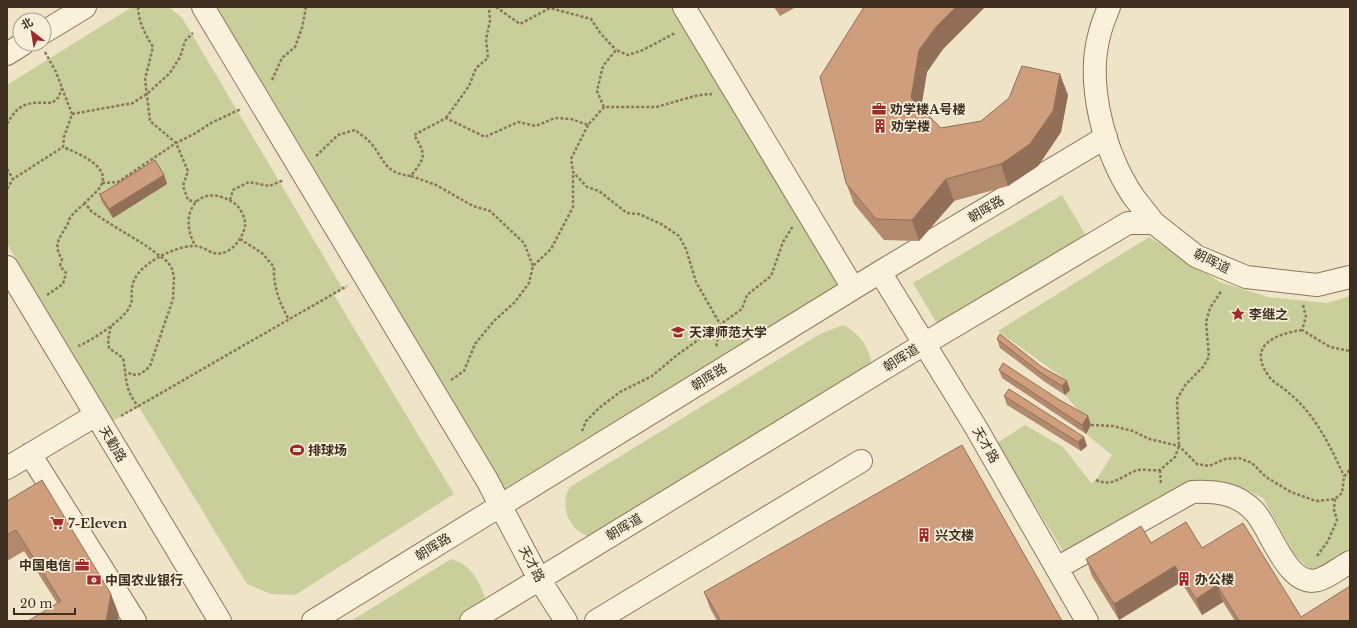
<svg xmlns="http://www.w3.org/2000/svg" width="1357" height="628" font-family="'Libre Baskerville','Noto Sans SC',serif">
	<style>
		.green { fill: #c9cf9b }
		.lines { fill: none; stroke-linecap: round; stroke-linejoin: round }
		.minor-casing { stroke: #8d765c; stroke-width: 24 }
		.path { stroke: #8d765c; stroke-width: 2.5; stroke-dasharray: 3 2; stroke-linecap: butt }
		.minor { stroke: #faf1dc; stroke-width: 22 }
		.wall { fill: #b2896c }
		.shaded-wall { fill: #916f58 }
		.building { fill: #cf9f7d; stroke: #916f58 }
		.labels { text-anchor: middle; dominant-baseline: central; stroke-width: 3.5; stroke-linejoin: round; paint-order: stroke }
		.poi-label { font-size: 13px; font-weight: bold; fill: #3d2e20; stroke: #f7eed8; text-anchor: start }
		.street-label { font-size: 13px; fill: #3d2e20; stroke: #f7eed8 }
	</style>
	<rect width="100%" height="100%" fill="#f0e4c8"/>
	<path class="green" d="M132,7h37l14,12 160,270 -9,6 120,199 -159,101 -24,-1 -24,-10 -108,-177 -27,14 -105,-177v-159z
		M203,7h481l169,281 -352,217z
		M1062,195l26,44 -149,88 -26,-44z
		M1149,237l71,45 48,15 59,6 23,-7v255l-30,19 -11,-1 -14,-14 -32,-57 -19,-9 -32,-8 -20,-1 -120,71h-9l-66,-108 28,-18 38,22 28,36 5,-3 16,-25 -26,-21 5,-9 -26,-30 5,-5 -8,-13 -64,-46z
		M843,325c16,7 30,26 28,44l-279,168c-22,-4 -34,-31 -22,-50l250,-153z
		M451,559c19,5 27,20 34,38l-5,13 -17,11h-112z"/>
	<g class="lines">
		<defs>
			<path id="minor" d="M203,7l284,473 52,99 27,42
				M684,7l169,281
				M1109,7c-4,10 -8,19 -10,29 -13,50 6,118 34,160 7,9 14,18 21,27
				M44,32l41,-25
				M7,54l16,-10
				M7,267l213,354
				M880,272l95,154 112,195
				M30,454l105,167
				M7,468l89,-53
				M1057,568l135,-76c24,-1 45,1 62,19 17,17 34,82 67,68 10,-4 20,-12 29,-17
				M313,621l567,-349 226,-135
				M471,621l453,-277 204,-121h26l42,33 50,21 71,8 33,-8
				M596,621l265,-160"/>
		</defs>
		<use href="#minor" class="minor-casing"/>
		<path class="path" d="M138,7c1,16 7,27 15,40l-8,32 5,42 26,22 12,28 -5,15 5,14 8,2
			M496,7l24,17 30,-16 41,11 10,15 15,16
			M45,52l11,20 16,42 -8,23 -1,10c12,5 46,18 39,36 -2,7 -12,14 -17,20l6,8 13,9 41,25 23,17 4,7 2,8 -1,22 -23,67c-9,9 -13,11 -24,6
			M272,80l10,-22 13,-11 7,-19 4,-21
			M604,107l-7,-16 6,-25 13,-16 12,5 15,-5 32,-17
			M72,114l61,-11 15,-10 22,-20 10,-16 5,-16 8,-8
			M446,118l23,-32 7,-18 12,-10 -2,-19 4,-18 -1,-14
			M7,124c12,-22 22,-22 45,-21l7,-6 2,-8
			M588,125l-17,34 2,13 14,15 12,4 28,22 12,1 22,10 18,12 7,13 10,33 24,42 -4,24
			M316,156l22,-21 17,-5c5,4 11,8 15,12 15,17 13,31 41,34 14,-19 16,-20 3,-41l32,-17 39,19 33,-15 18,4 19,-8 16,1 17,6 16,-18h52l43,-12 13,-1
			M7,169l6,10
			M411,176l25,9 37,21 17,5 34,32 9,23
			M102,183l16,-1 58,-39 18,-9 17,-11 30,-14
			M7,189l6,-10 50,-32
			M230,200l3,-10 16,-8 20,4 15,-6
			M240,239l22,14 12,14c-1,19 6,37 15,53
			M47,295l16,-11 3,-11 -6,-7 2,-7c-9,-14 -3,-20 4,-32 2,-2 2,-6 4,-9 4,-6 10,-10 15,-15
			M1303,305l3,12 -4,13 28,17 20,4
			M111,326l-3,14 1,8 14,10c4,20 1,32 16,49
			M1302,330c-26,4 -55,15 -34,45 5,8 15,12 21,18 6,5 12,11 17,17 16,19 28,44 38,66
			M78,346c12,-4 48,-28 52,-40 3,-6 1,-12 2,-18 2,-15 15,-24 27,-31 9,-5 24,-11 35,-11 6,-1 13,5 20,7 15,4 29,-14 31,-27 1,-8 -5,-19 -11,-23 -35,-23 -57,11 -39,42
			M451,380l13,-9 11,-27 19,-23 21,-19 14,-19 4,-17 18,-17 22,-42v-35
			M121,416l226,-130
			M1091,425l22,1 20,5 16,8 30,7 18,18 12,2 16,-7 14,-1 13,5 14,14 25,15 25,9 19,-2 7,-6 2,-16 6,-8
			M582,431l4,-10 13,-13 21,-16 32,-16 25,-21 65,-46 5,-14 24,-19 12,-34 10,-16
			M1160,470l1,15
			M1096,480c17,8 26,-5 42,-10 6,-1 15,1 22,0l15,-13 4,-11 -2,-47 9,-15 17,-17 6,-10 -3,-35 4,-14 12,-18
			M1317,556l11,-15 9,-21 -3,-10 1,-11"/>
		<use href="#minor" class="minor"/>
	</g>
	<path class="wall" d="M774,7h22l-16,9z
		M864,7h121l-42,42 -16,23 -6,36 20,20 40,-7 87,-26 -7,37 -23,34 -30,20 -54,15 -35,40 -35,-1 -30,-36 -8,-21z
		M164,175l3,9 -54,34 -11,-16 -3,-9 2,1z
		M997,339l73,51 -5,5 -20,-13 -45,-34z
		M999,370l92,55 -5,9 -84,-56z
		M1004,396l83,50 -6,5 -74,-46z
		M7,501l112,114 -62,-12 -33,-52 -17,10z
		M1151,543l51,5 99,69 49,4h-115l-12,-19 -21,13 -21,-33 -62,38 -27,-44 -6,-17z
		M704,592l358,29h-345l-7,-13z"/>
	<path class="shaded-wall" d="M956,7h29l-42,42 -16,23 -8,48 -8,-22 8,-48 17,-23z
		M1060,74l8,21 -7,37 -23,34 -30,20 -7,-22z
		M164,175l3,9 -54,34 -4,-9z
		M946,179l8,22 -35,40 -7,-21z
		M1067,381l3,9 -5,5 -3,-9z
		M1088,416l3,9 -5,9 -4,-9z
		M1084,437l3,9 -6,5 -3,-9z
		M1175,566l6,16 -62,38 -5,-16z
		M1217,585l6,17 -21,13 -6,-16z
		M111,594l8,21 -1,6h-12z"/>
	<path class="building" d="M864,7h92l-20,20 -17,23 -8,48 30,30 40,-7 28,-23 13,-32 38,8 -7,37 -23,33 -29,20 -55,15 -34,41 -36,-1 -30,-36 -26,-106z
		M155,160l9,15 -55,34 -10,-16 2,1z
		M1000,334l42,33 25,14 -5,5 -21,-13 -44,-34z
		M1003,363l55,36 30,17 -6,9 -83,-55z
		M1009,389l75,48 -6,5 -74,-46z
		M962,445l100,176h-341l-17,-29z
		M42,480l69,114 -5,27h-78l33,-20 -45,-71 -9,5v-34z
		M1186,522l16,26 41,-25 58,94 49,-31v35h-111l-22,-36 -21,14 -21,-33 -61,38 -28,-45 55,-33 10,17z"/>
	<defs>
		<symbol id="office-bare" viewBox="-9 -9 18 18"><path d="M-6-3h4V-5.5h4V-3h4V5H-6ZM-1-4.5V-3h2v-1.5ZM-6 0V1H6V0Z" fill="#9e2a2b" stroke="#f7eed8" stroke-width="2.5" paint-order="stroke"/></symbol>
		<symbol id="building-bare" viewBox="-9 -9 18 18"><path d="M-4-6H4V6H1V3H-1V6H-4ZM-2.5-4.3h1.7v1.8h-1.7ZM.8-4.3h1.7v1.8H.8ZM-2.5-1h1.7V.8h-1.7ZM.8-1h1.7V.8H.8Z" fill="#9e2a2b" stroke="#f7eed8" stroke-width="2.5" paint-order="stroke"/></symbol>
		<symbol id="sight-bare" viewBox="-9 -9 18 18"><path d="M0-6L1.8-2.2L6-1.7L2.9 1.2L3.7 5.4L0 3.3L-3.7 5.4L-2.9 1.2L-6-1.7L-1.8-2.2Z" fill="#9e2a2b" stroke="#f7eed8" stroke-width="2.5" paint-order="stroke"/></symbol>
		<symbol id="university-bare" viewBox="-9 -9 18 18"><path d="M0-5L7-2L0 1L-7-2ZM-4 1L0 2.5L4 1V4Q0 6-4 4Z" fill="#9e2a2b" stroke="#f7eed8" stroke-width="2.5" paint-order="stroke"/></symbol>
		<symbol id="stadium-bare" viewBox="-9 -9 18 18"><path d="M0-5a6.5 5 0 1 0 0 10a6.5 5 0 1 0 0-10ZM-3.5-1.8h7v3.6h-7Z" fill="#9e2a2b" stroke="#f7eed8" stroke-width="2.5" paint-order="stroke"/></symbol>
		<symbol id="supermarket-bare" viewBox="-9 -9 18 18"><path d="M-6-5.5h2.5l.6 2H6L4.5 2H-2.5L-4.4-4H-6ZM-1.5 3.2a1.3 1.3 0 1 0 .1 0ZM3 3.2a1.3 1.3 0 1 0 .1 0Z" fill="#9e2a2b" stroke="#f7eed8" stroke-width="2.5" paint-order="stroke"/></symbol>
		<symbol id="bank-bare" viewBox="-9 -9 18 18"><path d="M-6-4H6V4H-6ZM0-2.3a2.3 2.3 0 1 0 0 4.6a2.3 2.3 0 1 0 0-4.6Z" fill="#9e2a2b" stroke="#f7eed8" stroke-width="2.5" paint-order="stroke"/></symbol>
	</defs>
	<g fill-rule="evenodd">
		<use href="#office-bare" x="869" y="99" width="20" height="20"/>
		<use href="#building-bare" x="870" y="116" width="20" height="20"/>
		<use href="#sight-bare" x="1228" y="304" width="20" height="20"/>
		<use href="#university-bare" x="668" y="322" width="20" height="20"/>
		<use href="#stadium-bare" x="287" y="440" width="20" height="20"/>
		<use href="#supermarket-bare" x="47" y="513" width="20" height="20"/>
		<use href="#building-bare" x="914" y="525" width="20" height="20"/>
		<use href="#office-bare" x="72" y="555" width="20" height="20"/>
		<use href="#building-bare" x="1174" y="569" width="20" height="20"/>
		<use href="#bank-bare" x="84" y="570" width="20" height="20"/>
	</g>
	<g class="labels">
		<g class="poi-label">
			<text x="890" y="109">劝学楼A号楼</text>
			<text x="891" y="126">劝学楼</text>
			<text x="1249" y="314">李继之</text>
			<text x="689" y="332">天津师范大学</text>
			<text x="308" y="450">排球场</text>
			<text x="68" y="523">7-Eleven</text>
			<text x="935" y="535">兴文楼</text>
			<text x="71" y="565" text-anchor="end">中国电信</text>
			<text x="1195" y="579">办公楼</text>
			<text x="105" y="580">中国农业银行</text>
		</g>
		<g class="street-label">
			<text transform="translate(986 209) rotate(-31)">朝晖路</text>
			<text transform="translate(1212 261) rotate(26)">朝晖道</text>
			<text transform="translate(901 358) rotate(-32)">朝晖道</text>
			<text transform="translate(709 377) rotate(-32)">朝晖路</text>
			<text transform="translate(113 444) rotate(59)">天勤路</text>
			<text transform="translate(986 445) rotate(60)">天才路</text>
			<text transform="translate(624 527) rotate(-31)">朝晖道</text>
			<text transform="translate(433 547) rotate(-32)">朝晖路</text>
			<text transform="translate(532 564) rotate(62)">天才路</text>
		</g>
	</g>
	<rect width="1357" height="628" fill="none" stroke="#3d2e20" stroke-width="16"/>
	<g transform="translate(32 32) rotate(329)"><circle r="19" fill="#f7eed8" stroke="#ada18e"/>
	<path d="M0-3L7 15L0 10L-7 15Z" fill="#9e2a2b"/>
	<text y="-6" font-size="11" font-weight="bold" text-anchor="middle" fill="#3d2e20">北</text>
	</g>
	<path d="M14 608v6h61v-6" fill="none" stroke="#3d2e20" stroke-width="2"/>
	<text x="20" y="608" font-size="12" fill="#3d2e20" stroke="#f7eed8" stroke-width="3" paint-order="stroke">20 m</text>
</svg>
